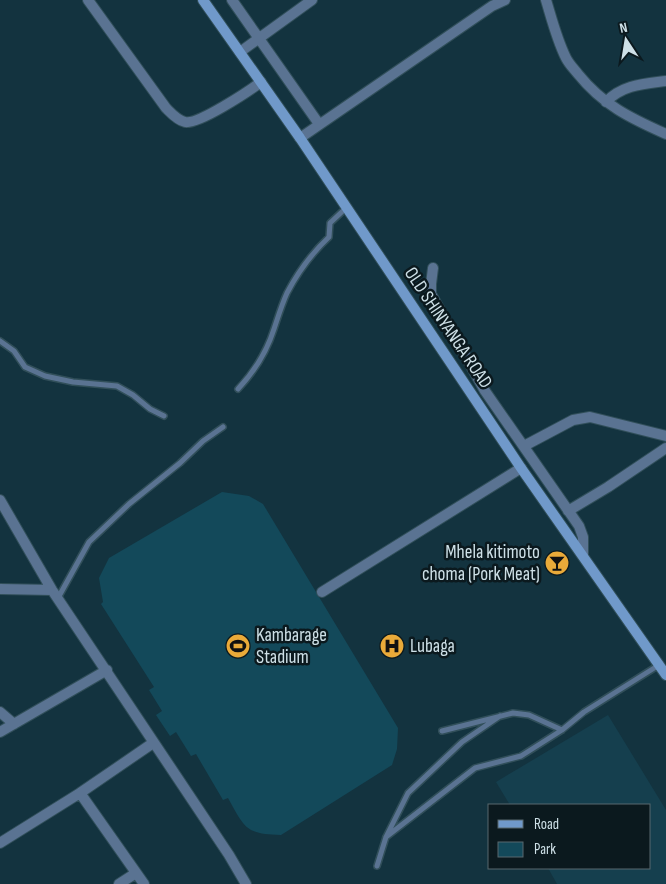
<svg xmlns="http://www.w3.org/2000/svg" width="666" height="884" font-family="'Sofia Sans Condensed',sans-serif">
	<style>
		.built { fill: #153f4e }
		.green { fill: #13495a }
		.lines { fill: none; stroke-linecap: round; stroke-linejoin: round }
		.lane-casing { stroke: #314f5a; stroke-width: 8 }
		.street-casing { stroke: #314f5a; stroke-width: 12 }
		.secondary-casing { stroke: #314f5a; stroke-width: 12 }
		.lane { stroke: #5a7392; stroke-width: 5 }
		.street { stroke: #5a7392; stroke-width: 10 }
		.secondary { stroke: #7099ca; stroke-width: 10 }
		.labels { text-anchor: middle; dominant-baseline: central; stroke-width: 5; stroke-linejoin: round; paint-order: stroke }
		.street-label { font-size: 19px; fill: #cee0e7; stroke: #0b191e }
		.poi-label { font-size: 19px; fill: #cee0e7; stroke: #0b191e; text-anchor: start }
	</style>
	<rect width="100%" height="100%" fill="#13333f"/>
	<path class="built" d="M608,715l58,95v74h-109l-9,-16h102v-63h-140l-14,-23z"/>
	<path class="green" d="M222,492l27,4 14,8 135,224 -1,21 -5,16 -111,70c-36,-1 -36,-7 -53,-37l-5,2 -27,-46 -5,2 -15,-24 -6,4 -14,-21 6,-4 -13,-21 5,-3 -53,-83 2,-2 -4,-24 10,-20z"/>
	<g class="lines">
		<defs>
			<path id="lane" d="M0,341l14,10 11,16 20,9 28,6 44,4 16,9 17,14 14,7
				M238,389c16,-17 29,-38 36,-60 4,-12 8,-25 13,-36 11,-21 25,-40 42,-56l1,-14 16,-15
				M58,598l31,-56 40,-38 51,-41 23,-22 20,-14
				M442,731l71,-18 16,2 33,15
				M386,837l89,-69 46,-12 41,-26 22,-18 75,-47
				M377,866l9,-29 22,-44 54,-51 38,-26"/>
			<path id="street" d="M88,0l78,108c5,5 11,12 19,14 13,3 64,-31 76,-40
				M232,0l87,124
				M546,0c6,20 11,40 20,58 3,6 8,11 12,16 25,31 52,44 88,60
				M240,52l72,-52
				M606,102c16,-17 37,-18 60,-21
				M300,138l192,-132 13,-6
				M433,268l-2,16v10l54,97 94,135 4,11v17
				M524,446l49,-26 17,-3 76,19
				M0,500l52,90 177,265 17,29
				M568,511l40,-24 58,-39
				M0,589l52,1
				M322,592l199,-124
				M0,712l14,12
				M0,732l107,-62
				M80,793l64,91
				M0,843l80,-50 73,-50
				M119,884l17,-11"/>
			<path id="secondary" d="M203,0l97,138 221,330 145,207"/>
		</defs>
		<use href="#lane" class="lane-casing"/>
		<use href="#street" class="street-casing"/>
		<use href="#secondary" class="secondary-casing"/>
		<use href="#lane" class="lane"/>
		<use href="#street" class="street"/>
		<use href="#secondary" class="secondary"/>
	</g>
	<defs>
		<symbol id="bar-disc" viewBox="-11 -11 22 22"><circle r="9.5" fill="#eaaa39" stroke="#0b191e"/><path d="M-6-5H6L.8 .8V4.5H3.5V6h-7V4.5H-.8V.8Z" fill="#111"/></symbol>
		<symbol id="stadium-disc" viewBox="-11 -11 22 22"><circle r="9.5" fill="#eaaa39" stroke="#0b191e"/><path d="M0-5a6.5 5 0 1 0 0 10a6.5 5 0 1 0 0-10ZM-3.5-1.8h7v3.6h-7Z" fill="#111"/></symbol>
		<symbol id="hospital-disc" viewBox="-11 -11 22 22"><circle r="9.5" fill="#eaaa39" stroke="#0b191e"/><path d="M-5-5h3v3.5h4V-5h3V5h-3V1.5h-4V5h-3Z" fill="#111"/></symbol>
	</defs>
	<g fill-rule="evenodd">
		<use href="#bar-disc" x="543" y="549" width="28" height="28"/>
		<use href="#stadium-disc" x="224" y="632" width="28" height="28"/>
		<use href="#hospital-disc" x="378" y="632" width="28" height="28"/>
	</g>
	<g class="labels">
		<g class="street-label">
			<text transform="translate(448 328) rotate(56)">OLD SHINYANGA ROAD</text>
		</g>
		<g class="poi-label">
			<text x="540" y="552" text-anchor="end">Mhela kitimoto<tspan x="540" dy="22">choma (Pork Meat)</tspan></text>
			<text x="256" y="635">Kambarage<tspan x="256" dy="22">Stadium</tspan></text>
			<text x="410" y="646">Lubaga</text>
		</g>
	</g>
	<rect x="488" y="804" width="162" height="65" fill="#0b191e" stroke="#59696e"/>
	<rect x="498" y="820" width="25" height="8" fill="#7099ca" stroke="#59696e"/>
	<text x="534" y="829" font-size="15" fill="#cee0e7">Road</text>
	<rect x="498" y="842" width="25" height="15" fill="#13495a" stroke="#59696e"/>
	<text x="534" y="854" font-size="15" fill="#cee0e7">Park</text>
	<g transform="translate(626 40) rotate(348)" stroke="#0b191e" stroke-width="4" paint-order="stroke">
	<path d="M0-4L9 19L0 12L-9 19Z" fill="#cee0e7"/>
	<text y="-8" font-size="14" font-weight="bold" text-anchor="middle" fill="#cee0e7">N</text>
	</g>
</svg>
